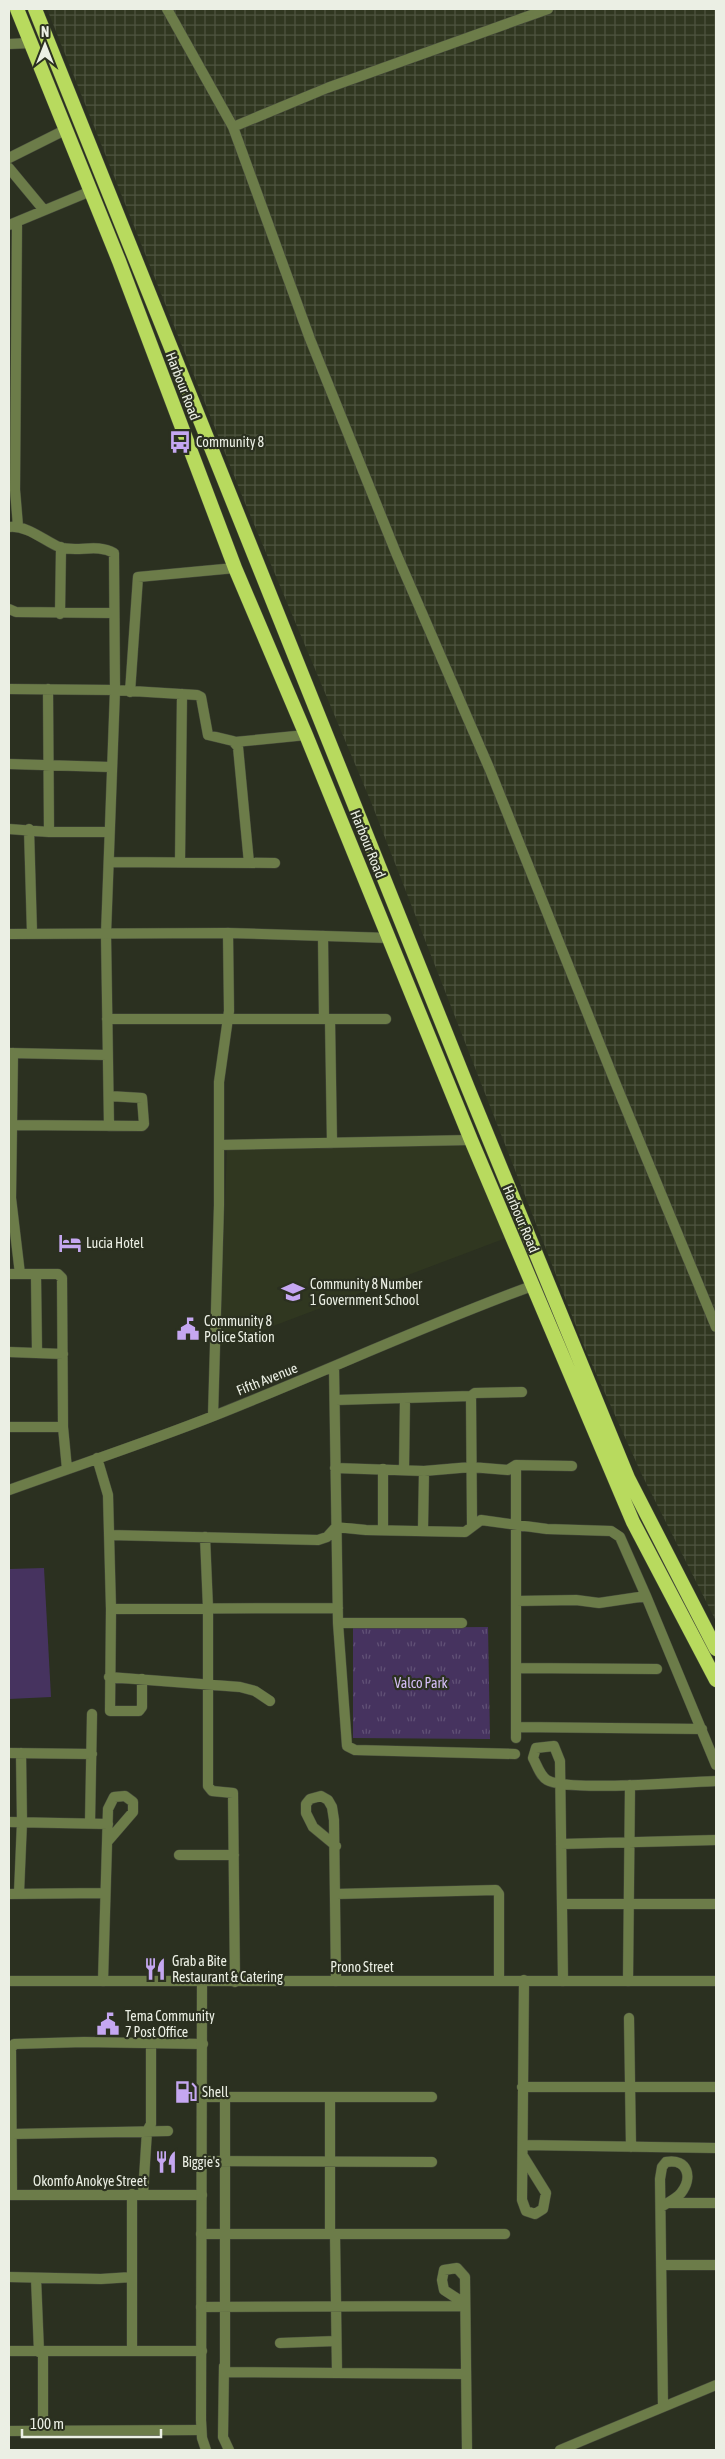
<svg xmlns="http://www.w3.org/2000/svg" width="725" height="2459" font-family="'Asap Condensed',sans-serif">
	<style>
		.built { fill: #303720 }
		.industrial { fill: url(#industrial-grid) }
		.grass { fill: #46335f }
		.park { fill: url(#park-tufts) }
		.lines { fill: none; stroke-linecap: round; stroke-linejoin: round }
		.minor-casing { stroke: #464b3b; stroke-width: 11 }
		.tertiary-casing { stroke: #464b3b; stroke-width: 11 }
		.trunk-casing { stroke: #464b3b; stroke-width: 15 }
		.minor { stroke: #6c7c49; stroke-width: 10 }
		.tertiary { stroke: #6c7c49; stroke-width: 10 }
		.trunk { stroke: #b8da5e; stroke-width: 14 }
		.labels { text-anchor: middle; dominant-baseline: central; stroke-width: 4.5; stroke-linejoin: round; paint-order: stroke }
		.street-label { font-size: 14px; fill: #ebefe4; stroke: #2b3020 }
		.poi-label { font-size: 14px; fill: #ebefe4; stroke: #2b3020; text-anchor: start }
		.park-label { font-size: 14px; fill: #d5bef7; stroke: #2b3020 }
	</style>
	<defs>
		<pattern id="industrial-grid" width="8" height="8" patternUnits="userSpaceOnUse" patternTransform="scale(1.25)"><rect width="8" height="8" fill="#303720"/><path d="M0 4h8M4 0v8" fill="none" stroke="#4e5440"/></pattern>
		<pattern id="park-tufts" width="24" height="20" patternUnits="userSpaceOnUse" patternTransform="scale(1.25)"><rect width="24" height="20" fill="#46335f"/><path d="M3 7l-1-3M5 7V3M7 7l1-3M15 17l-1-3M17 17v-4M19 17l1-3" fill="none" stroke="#615176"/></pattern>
	</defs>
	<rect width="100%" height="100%" fill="#2b3020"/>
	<path class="built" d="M466,1144l40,94 -286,108 7,-200z"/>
	<path class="industrial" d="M47,9h669v1612l-74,-146 -57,-126 -214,-547 -126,-299z"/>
	<path class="grass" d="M44,1568l7,129 -42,2v-130z"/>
	<path class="park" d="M488,1627l2,112 -137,-1v-110z"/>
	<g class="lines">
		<defs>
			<path id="minor" d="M167,9l66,118 77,212 86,214 94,217 125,312 101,245
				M9,44l22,-1
				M233,127l94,-39 221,-79
				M9,158l56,-28
				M9,168l34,41
				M17,222l-2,268 3,36
				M9,225l82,-34
				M9,527c18,-2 34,13 50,20 18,6 37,-4 55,6l1,137 82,5 4,2 7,38 25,6 5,6 11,116
				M9,609l7,3 97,1
				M60,614l1,-67
				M9,689l106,1 -9,244 3,192
				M48,689l1,143
				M130,692l8,-115 97,-9
				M235,742l71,-7
				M9,764l101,3
				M9,829l40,3h60
				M29,829l3,104
				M109,862l166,1
				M180,862l2,-168
				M323,936l1,83
				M107,1019h279
				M330,1019l2,124
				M9,1053l98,2
				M13,1053l-2,145 9,76
				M12,1125l130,1 2,-2 -2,-26 -33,-2
				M220,1145l251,-5
				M9,1274h49l4,4 1,149 4,42
				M36,1275l1,77
				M9,1352l54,2
				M334,1367l4,256 9,123 8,4 160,4
				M471,1396l1,129
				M336,1400l135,-4 4,-3 47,-1
				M213,1416l6,-211v-123l10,-71 -1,-78
				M9,1427h54
				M97,1458l11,37 3,114 -1,102h29l3,-4v-28
				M516,1465v273
				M335,1468l89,3 47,-4 37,3 8,-5 56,1
				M383,1469v61
				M404,1470l1,-71
				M9,1490c69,-25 139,-48 207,-75 106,-42 209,-90 316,-129
				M423,1529l1,-58
				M109,1535l209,5 9,-3 9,-10 30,3 99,2 16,-12 66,9 64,2 9,6 26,59
				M205,1537l3,71v178l4,5 21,2 2,189
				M516,1601l60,-1 23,3 47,-7 70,169
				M111,1609l227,-1
				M338,1623h124
				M516,1668l141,1
				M109,1677l131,10 15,4 15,10
				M517,1727l185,2
				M9,1753l83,1
				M9,1822l99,2
				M90,1823l2,-109
				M561,1844l155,-4
				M336,1846l-23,-19 -7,-14v-9l4,-5 11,-3 7,4 4,7 2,13 2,161
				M179,1855h55
				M19,1893l3,-71 -1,-69
				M9,1894l96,-1
				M336,1894l160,-4 3,4v86
				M562,1904h154
				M103,1981l5,-172 6,-12 11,-1 8,6v10l-25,29
				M563,1981l-3,-220 -6,-15 -18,2 -3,10c4,7 7,18 14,22 20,12 140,2 169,1
				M628,1981l2,-196
				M629,2018l2,129
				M522,2087h194
				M202,2097h230
				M225,2097v272l3,3 109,1
				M330,2097v137
				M12,2134l156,-3
				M523,2145l193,3
				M523,2156l23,37 -3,16 -8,5 -9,-3 -4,-11 2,-220
				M202,2161l230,1
				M132,2194v157
				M143,2194l4,-63 4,-7v-81
				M9,2195h193
				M12,2195l-1,-146 3,-5 70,-2 119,2
				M668,2203h48
				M661,2207c6,-4 15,-8 20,-14 12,-15 7,-35 -15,-31l-4,5 -2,12 3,228
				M201,2234h304
				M335,2234l2,139 129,1
				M661,2265h55
				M9,2277l92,2 31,-2
				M36,2278l3,74
				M464,2303l-20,-13 -2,-10 2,-10 13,-2 8,9 2,173
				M201,2307l263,-1
				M280,2343l56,-2
				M9,2351h193
				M43,2352v79
				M224,2366l-1,71 6,13
				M9,2431l192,-1
				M560,2450l156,-65"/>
			<path id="tertiary" d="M9,934l219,-1 161,5
				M9,1981h707
				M202,1982l-1,438 1,18 4,12"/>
			<path id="trunk" d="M17,9l102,252 116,307 71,167 165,405 162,382 83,158
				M35,9l433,1079 160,390 88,171"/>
		</defs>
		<use href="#minor" class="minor-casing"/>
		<use href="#tertiary" class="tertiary-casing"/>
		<use href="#trunk" class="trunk-casing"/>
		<use href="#minor" class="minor"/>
		<use href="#tertiary" class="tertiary"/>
		<use href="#trunk" class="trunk"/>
	</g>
	<defs>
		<symbol id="bus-bare" viewBox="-9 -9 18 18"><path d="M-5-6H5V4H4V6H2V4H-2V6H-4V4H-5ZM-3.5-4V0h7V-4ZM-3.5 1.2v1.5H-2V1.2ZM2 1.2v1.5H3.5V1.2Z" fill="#c5a7f1" stroke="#2b3020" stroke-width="2.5" paint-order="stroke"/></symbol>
		<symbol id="hotel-bare" viewBox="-9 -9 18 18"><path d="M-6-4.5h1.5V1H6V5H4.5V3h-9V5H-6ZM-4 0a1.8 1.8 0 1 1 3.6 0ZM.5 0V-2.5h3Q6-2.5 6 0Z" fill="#c5a7f1" stroke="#2b3020" stroke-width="2.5" paint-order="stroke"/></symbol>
		<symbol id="school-bare" viewBox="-9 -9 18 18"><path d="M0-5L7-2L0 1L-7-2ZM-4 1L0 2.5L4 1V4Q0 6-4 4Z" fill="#c5a7f1" stroke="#2b3020" stroke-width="2.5" paint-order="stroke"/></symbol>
		<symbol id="civic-bare" viewBox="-9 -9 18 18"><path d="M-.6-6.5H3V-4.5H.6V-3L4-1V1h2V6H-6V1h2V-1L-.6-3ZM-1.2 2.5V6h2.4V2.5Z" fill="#c5a7f1" stroke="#2b3020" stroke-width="2.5" paint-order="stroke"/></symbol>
		<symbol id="restaurant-bare" viewBox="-9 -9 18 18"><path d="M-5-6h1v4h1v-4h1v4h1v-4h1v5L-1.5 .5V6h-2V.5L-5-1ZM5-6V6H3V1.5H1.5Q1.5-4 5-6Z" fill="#c5a7f1" stroke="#2b3020" stroke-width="2.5" paint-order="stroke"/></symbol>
		<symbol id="fuel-bare" viewBox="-9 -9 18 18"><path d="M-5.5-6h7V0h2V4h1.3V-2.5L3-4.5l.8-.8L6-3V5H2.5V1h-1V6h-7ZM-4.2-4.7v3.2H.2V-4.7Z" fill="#c5a7f1" stroke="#2b3020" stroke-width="2.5" paint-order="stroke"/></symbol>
	</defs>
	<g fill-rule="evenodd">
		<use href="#bus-bare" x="164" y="426" width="32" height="32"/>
		<use href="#hotel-bare" x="54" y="1227" width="32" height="32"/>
		<use href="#school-bare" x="277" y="1276" width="32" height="32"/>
		<use href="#civic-bare" x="172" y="1313" width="32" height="32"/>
		<use href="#restaurant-bare" x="139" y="1953" width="32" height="32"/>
		<use href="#civic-bare" x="92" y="2008" width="32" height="32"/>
		<use href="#fuel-bare" x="170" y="2076" width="32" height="32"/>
		<use href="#restaurant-bare" x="150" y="2146" width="32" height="32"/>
	</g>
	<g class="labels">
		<g class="street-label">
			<text transform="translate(183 386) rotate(69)">Harbour Road</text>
			<text transform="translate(368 844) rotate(68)">Harbour Road</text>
			<text transform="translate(521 1219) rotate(67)">Harbour Road</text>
			<text transform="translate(267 1379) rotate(-22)">Fifth Avenue</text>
			<text x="362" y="1967">Prono Street</text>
			<text x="90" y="2181">Okomfo Anokye Street</text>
		</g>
		<g class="poi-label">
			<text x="196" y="442">Community 8</text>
			<text x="86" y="1243">Lucia Hotel</text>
			<text x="310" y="1284">Community 8 Number<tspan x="310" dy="16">1 Government School</tspan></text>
			<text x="204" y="1321">Community 8<tspan x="204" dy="16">Police Station</tspan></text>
			<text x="172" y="1961">Grab a Bite<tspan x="172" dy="16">Restaurant &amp; Catering</tspan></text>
			<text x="125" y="2016">Tema Community<tspan x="125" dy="16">7 Post Office</tspan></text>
			<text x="202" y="2092">Shell</text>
			<text x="182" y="2162">Biggie's</text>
		</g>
		<g class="park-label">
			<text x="421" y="1683">Valco Park</text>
		</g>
	</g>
	<rect width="725" height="2459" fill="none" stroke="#ebefe4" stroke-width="20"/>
	<g transform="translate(45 45)" stroke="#2b3020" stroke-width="4" paint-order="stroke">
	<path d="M0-4L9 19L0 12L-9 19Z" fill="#ebefe4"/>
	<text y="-8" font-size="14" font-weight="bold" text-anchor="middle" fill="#ebefe4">N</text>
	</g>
	<path d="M22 2429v8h139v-8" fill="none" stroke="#ebefe4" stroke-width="2.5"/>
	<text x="30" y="2429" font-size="15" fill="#ebefe4" stroke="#2b3020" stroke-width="4" paint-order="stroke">100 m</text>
</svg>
